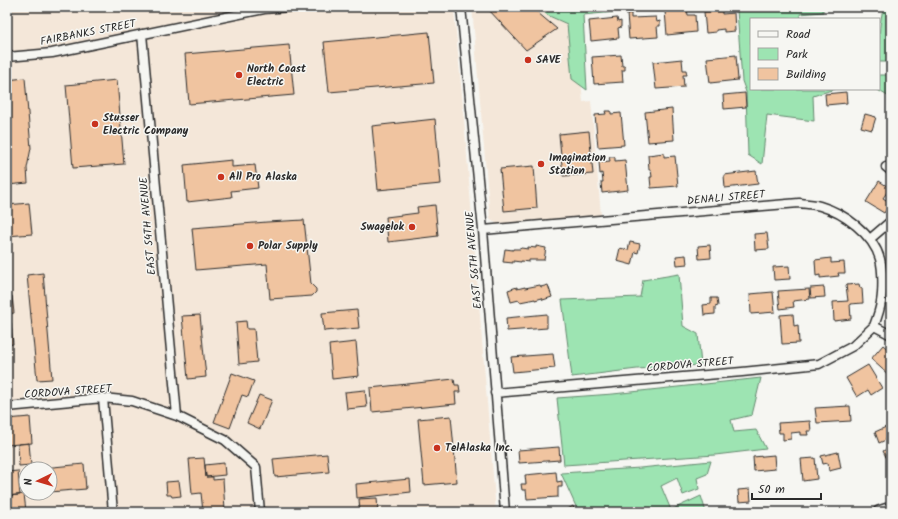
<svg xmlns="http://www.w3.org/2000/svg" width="898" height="519" font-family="Kalam,sans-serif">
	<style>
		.built { fill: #f4e7d9; fill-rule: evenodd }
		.green { fill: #9de4b2; stroke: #64886e }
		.building { fill: #f0c4a0; stroke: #2b2b2b }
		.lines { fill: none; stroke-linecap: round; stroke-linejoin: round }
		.street-casing { stroke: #2b2b2b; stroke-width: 11 }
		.secondary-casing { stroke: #2b2b2b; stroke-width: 14 }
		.street { stroke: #f6f6f2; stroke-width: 8 }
		.secondary { stroke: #f6f6f2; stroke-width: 11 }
		.poi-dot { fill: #c8321e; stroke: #f6f6f2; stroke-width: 1.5 }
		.labels { text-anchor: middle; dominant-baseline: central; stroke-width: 3; stroke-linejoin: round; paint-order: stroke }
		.street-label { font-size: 11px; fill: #2b2b2b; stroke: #f6f6f2 }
		.poi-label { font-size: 11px; font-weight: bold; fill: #2b2b2b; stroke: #f6f6f2; text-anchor: start }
	</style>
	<rect width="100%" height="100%" fill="#f6f6f2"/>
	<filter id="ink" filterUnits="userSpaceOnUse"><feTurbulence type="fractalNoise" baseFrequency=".025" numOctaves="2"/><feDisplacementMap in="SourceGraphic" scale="8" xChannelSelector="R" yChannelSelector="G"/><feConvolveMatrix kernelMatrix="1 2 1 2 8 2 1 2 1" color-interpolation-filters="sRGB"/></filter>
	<g filter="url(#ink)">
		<path class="built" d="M7,7h442l5,4 8,84 34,417h-489zM26,469h24v24h-24z
			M472,7h78l25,9 8,86 8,-1 10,114 -104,9 -7,-6z"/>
		<path class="green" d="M539,7h131l-87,8 4,75 -15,-11 -5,-55 -20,-9z
			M725,7h98v5l-23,2 1,5h-50v70h84l-22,7 1,25 -47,-6 -5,49 -14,-9 -2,-63 -4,-11 -5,-71z
			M884,7h7v55h-12c0,-18 -1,-37 5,-55z
			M879,75h12v23l-15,-9h3z
			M679,274l4,52 15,8 3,31 -64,4 -65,8 -10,-77 78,-3 3,-17z
			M761,378l-9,37 -21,5 3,12 22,-2 10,19 -51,6 -151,10 -7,-67 56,-4z
			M711,461l-4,13 -10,4 2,11 -16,6 -6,-17 -16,8 10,24 30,-14 5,16h-121l-2,-4 -5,3 -17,-38 79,-5z"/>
		<path class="building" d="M487,7h44l26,22 -31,21 -38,-41z
			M687,9l1,6h7l1,17 -29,3 -2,-24z
			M722,11v3l12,-1 1,18 -11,1v-3l-8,1v2l-10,1 -2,-21z
			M631,13v5l25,-1 1,5 3,-1v5h-3l1,11 -29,2 -2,-25z
			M617,18l1,4 3,-1v6l-3,1 1,10 -28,3 -2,-20z
			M429,32l5,51 -105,9 -5,-50z
			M289,45l5,50 -105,9 -4,-50z
			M621,55l1,11h3v4h-3l1,12 -29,2 -2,-27z
			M736,55l2,25 -28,3 -3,-25z
			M682,59l1,11h3l1,5h-4l1,12 -28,2 -3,-27z
			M25,78l6,70 -4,20 1,15 -21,2v-105z
			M117,80l7,84 -51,4 -7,-83z
			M846,92l1,11 -21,2 -1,-11z
			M745,93l1,14 -22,2 -1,-14z
			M672,109l2,31 -26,2 -3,-30z
			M605,111h6v3l10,-1 3,32 -26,2 -3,-32 11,-1z
			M865,114l11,3 -4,13 -11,-3z
			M435,119l6,65 -63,6 -6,-64z
			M589,131l4,43 -30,2 -4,-42z
			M664,153v4l11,-1 3,30 -27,2 -1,-11h2l-1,-7h-2l-1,-15z
			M609,157h6v4l10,-1 3,30 -26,3 -1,-11h2l-1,-9 -2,1 -1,-12 11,-1z
			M232,160v7l23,-2 3,23 -27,3 1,6 -45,5 -3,-37z
			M534,166l3,42 -33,3 -4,-42z
			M756,171l2,13 -33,4 -1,-13z
			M879,181l11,7 -7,10 8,5 -7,10 -18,-11z
			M29,203l3,31 -25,2v-31z
			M435,205l3,31 -50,6 -2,-25 32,-4 -1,-6z
			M304,220l7,64 5,5v3l-4,4 -42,3 -3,-35 -71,6 -4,-42 75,-6z
			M767,233l2,16 -14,1 -1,-16z
			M630,242l10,2 -2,9 -3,-1 -3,13 -15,-4 3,-13 8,2z
			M710,245l1,13 -12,1 -1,-13z
			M536,246l10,2 -2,12h-15v2l-8,-1v1l-8,-1v2l-10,-1 2,-13 8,1v-1h7l1,-1 7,1v-2l8,1z
			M686,255l1,9 -10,1 -1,-9z
			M831,258v5l13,-1 1,11h-7l1,3 -19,2v-3l-4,1 -1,-16z
			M789,266l1,13 -16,1 -1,-13z
			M43,273l9,106 -15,1 -10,-105z
			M859,284l1,4h2l1,15 -13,1 1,15 -17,2 -1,-19 15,-1 -2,-16z
			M540,285l1,2 7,-2 4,12 -9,3 -1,-2 -7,2v-1l-15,3 -1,-2 -8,2 -3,-12 9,-3v2l8,-2v1z
			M824,287l1,10 -14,1 -1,-10z
			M809,289l1,10 -17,2 1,6 -14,2 -2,-18z
			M773,292l2,20 -24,2 -1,-20z
			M7,296h5l2,17 -7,1z
			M711,298h6l1,8 -3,1v7l-11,1 -1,-10 8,-1z
			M357,310l2,18 -35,3 -2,-18z
			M547,314v14l-40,3 -1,-13z
			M793,314l1,12 4,-1 1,18 -17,1 -2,-29z
			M200,315l6,62 -18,2 -6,-63z
			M246,321l1,8h7l3,33 -18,2 -3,-42z
			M11,323l2,21 -6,1v-21z
			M356,342l3,34 -27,3 -3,-34z
			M883,345l8,7v25l-20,-18z
			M553,354l2,14 -42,4 -2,-15z
			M868,365l14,23 -11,7 -3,-5 -11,7 -11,-19z
			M232,373l22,8 -6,16 -6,-2 -12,33 -16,-6z
			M454,379l1,6h4l1,7h-5l1,12 -84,8 -2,-24z
			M365,390l2,17 -20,2 -2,-17z
			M259,395l13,5 -12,29 -13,-6z
			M850,406l1,15 -34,2 -2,-15z
			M451,416l6,66 -33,3 -6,-66z
			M30,417l2,26 -25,2v-26z
			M810,421l1,10h-4l1,4h-8v-3l-9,1v6l-8,1v-7h-4l-1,-10z
			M886,427l4,11 -11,5 -4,-11z
			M29,443l2,22 -12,1 -1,-22z
			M559,447l1,13 -41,3 -1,-13z
			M891,447v20l-8,-16z
			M838,452l3,16 -12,3 -1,-8 -5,1 -2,-8z
			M327,454l2,18 -54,5 -2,-18z
			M774,455l1,14 -21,2 -1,-14z
			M204,458l2,19h7v3l10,-1 2,31 -22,2 -2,-19 -9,1 -3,-35z
			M815,458l2,21 -14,2 -2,-22z
			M224,463l1,12 -19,2 -1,-12z
			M84,464l2,25 -36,3v-23l-7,-1z
			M18,471l2,24 -13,1v-24z
			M556,472l1,10 5,-1v6h-4v10l-31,2 -1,-9h-4l-1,-6h5l-1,-9z
			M410,479l1,13 -54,6 -1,-14z
			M179,481l2,15 -9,1 -1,-2h-4l-1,-13z
			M750,489l1,12 -12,1 -1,-12z
			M24,494l2,17 -19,1v-16z
			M377,498l1,14h-18l-1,-13z
			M573,506l2,6 8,-4 2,4h-16l-1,-3z"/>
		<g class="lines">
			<defs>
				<path id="street" d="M461,7l22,223 22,282
					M142,34l35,382
					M7,57l45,-4 212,-44 26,-2
					M886,167l5,4
					M483,230l316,-27c7,1 14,1 21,3 24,7 53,28 60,53 3,11 3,32 1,43 -1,8 -4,16 -7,24
					M870,239l21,-18
					M874,326l17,9
					M495,393l247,-21 77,-8 34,-18 21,-20
					M103,398l10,114
					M7,407l96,-9 29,3 45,15 48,24 31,27 4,45"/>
				<path id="secondary" d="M879,512l12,-4"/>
			</defs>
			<use href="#street" class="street-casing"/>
			<use href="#secondary" class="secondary-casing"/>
			<use href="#street" class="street"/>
			<use href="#secondary" class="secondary"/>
		</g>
	</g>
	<g class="poi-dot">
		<circle cx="528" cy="60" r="4"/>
		<circle cx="239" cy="75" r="4"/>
		<circle cx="95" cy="124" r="4"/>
		<circle cx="541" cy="164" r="4"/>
		<circle cx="221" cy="177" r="4"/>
		<circle cx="412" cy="227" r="4"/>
		<circle cx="250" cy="246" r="4"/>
		<circle cx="437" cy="448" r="4"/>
	</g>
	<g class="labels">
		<g class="street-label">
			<text transform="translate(88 33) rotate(-11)">FAIRBANKS STREET</text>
			<text transform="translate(726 198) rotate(-5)">DENALI STREET</text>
			<text transform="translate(148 226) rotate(-95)">EAST 54TH AVENUE</text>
			<text transform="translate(474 260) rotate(-95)">EAST 56TH AVENUE</text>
			<text transform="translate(690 365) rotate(-5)">CORDOVA STREET</text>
			<text transform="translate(68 392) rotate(-4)">CORDOVA STREET</text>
		</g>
		<g class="poi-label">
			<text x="536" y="60">SAVE</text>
			<text x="247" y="69">North Coast<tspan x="247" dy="13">Electric</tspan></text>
			<text x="103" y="118">Stusser<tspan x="103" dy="13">Electric Company</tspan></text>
			<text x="549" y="158">Imagination<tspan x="549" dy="13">Station</tspan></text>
			<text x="229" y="177">All Pro Alaska</text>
			<text x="404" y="227" text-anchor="end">Swagelok</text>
			<text x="258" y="246">Polar Supply</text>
			<text x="445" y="448">TelAlaska Inc.</text>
		</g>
	</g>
	<rect width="898" height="519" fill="none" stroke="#f6f6f2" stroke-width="24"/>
	<rect x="12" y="12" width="874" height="495" fill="none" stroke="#2b2b2b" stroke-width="1.5" filter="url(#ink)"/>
	<rect x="750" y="18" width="130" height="72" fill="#f6f6f2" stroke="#a5a5a2"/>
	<rect x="758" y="31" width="20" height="6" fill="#f6f6f2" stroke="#a5a5a2"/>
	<text x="786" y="38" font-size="12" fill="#2b2b2b">Road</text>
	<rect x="758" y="48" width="20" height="12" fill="#9de4b2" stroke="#a5a5a2"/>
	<text x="786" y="58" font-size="12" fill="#2b2b2b">Park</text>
	<rect x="758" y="68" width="20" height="12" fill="#f0c4a0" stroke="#a5a5a2"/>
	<text x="786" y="78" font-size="12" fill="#2b2b2b">Building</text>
	<g transform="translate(38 481) rotate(265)"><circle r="19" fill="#f6f6f2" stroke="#a5a5a2"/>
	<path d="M0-3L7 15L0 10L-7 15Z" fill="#c8321e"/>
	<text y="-6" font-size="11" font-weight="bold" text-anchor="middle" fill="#2b2b2b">N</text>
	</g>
	<path d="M752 493v6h69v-6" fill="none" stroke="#2b2b2b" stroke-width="2"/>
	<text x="758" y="493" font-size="12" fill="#2b2b2b" stroke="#f6f6f2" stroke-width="3" paint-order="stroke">50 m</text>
</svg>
